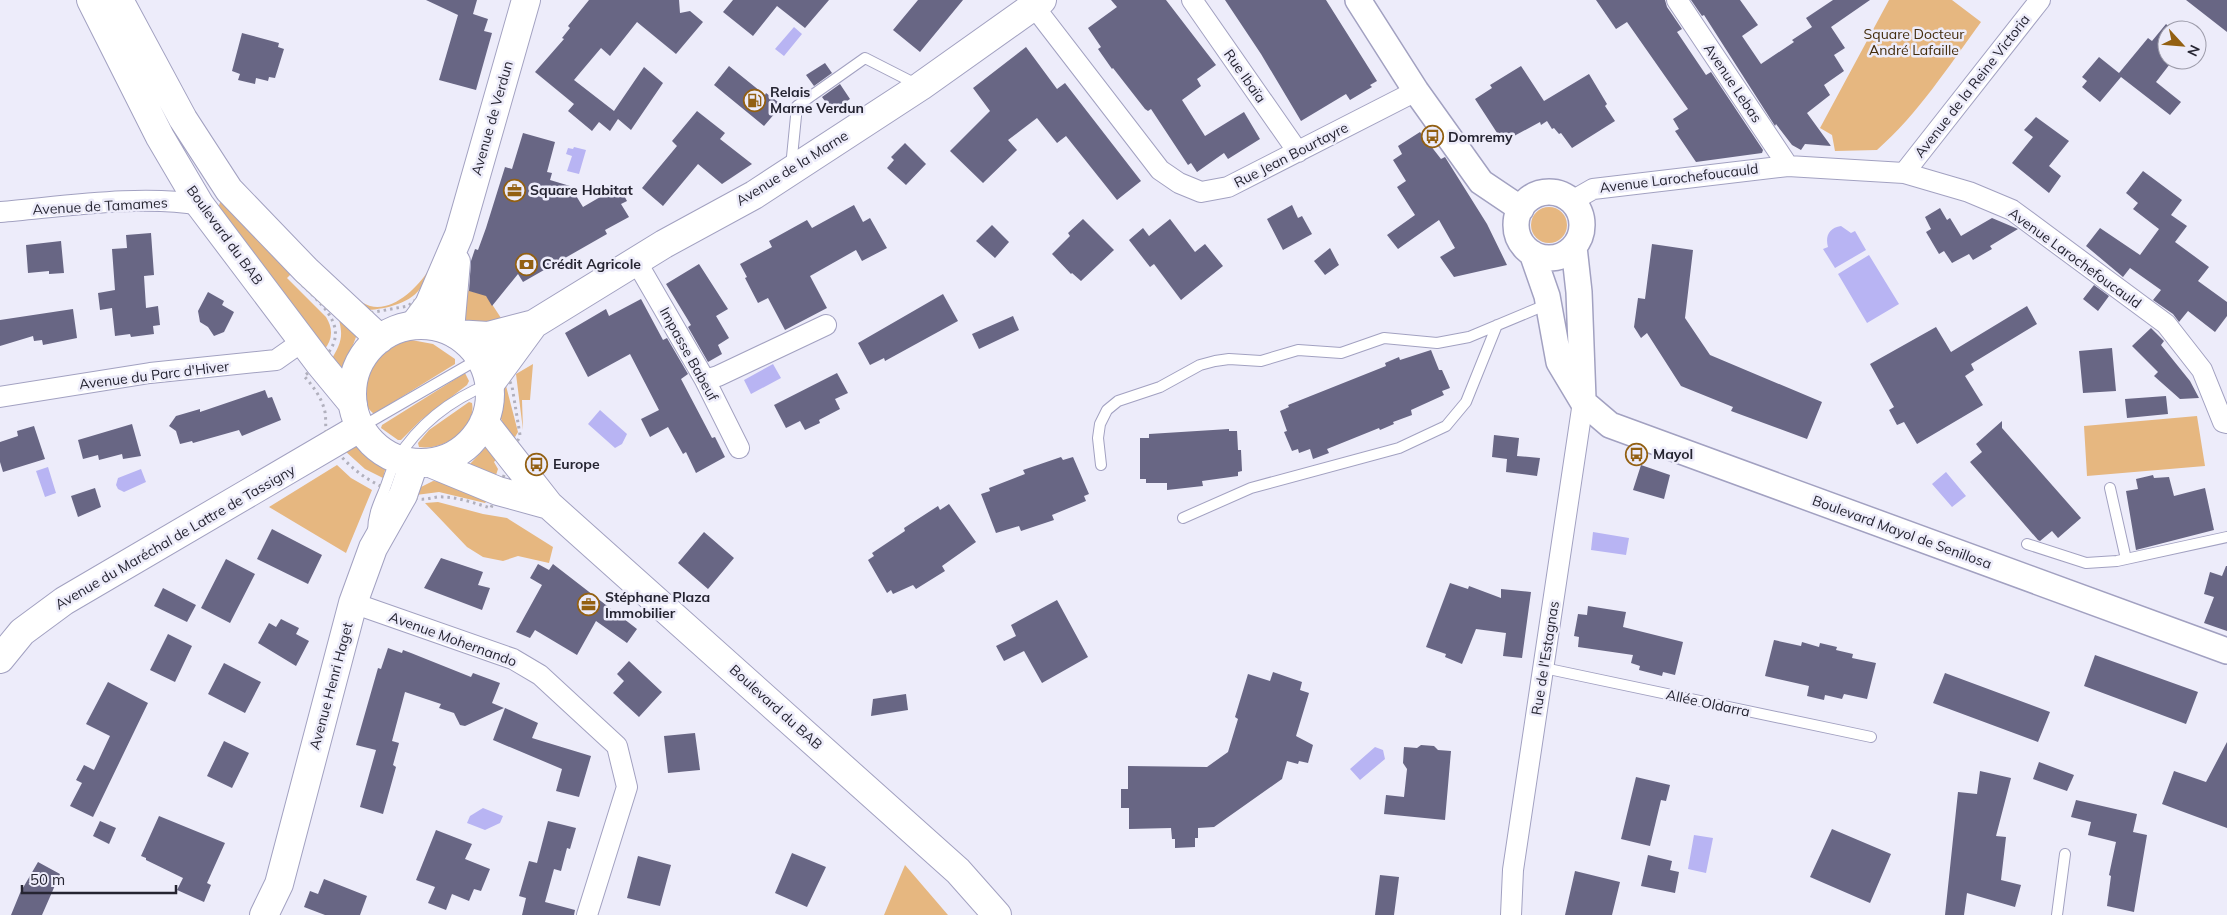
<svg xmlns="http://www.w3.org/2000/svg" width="2227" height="915" font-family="Mulish,sans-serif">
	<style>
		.green { fill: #e6b780 }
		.water { fill: #b8b4f3 }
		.building { fill: #686684 }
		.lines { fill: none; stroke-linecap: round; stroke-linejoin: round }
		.service-casing { stroke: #a2a1c1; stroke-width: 12 }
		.minor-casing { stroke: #a2a1c1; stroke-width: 22 }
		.tertiary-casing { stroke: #a2a1c1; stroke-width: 28 }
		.secondary-casing { stroke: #a2a1c1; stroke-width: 30 }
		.primary-casing { stroke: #a2a1c1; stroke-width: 30 }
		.path { stroke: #b1b0bd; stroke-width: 3; stroke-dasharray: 2.5 4; stroke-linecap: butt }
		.service { stroke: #fff; stroke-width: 10 }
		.minor { stroke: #fff; stroke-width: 20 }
		.tertiary { stroke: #fff; stroke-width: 25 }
		.secondary { stroke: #fff; stroke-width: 28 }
		.primary { stroke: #fff; stroke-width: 28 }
		.labels { text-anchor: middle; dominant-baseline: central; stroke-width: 5; stroke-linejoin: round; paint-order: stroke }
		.park-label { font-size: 14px; fill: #432c0c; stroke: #edecfa }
		.street-label { font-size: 14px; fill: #252431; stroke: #edecfa }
		.poi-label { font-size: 14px; font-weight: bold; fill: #252431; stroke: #edecfa; text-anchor: start }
	</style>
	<rect width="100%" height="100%" fill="#edecfa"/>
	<path class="green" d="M1889,0h63l29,22c-33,45 -63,92 -104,128l-42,1 -3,-16 -12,-7z
		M222,197l71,75 -6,6 39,39c7,11 7,23 -2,33l-107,-139z
		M1531 225a18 18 0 1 1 36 0a18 18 0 1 1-36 0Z
		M428,271c-1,5 -3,11 -6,15 -10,17 -36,23 -54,24l-19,-15c7,3 14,9 21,11 23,6 47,-18 58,-35z
		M462,289l24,6 15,23 -11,8 -25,-4 -3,-9z
		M336,310l20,22v5l-13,34 -13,-9c13,-22 14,-27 6,-52z
		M406,339l27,5 22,15v5l-81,50c-19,-14 -12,-53 6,-66 7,-6 17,-7 26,-9z
		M533,364l-3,36h-8l1,30 -7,-56z
		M465,373l4,8 -2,4 -46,35 -20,20h-3l-17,-12 1,-3z
		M505,382l13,50 -3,5 -3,-1c-15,-19 -19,-33 -7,-54z
		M469,402l3,1c5,27 -29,48 -53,44l-1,-4 11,-13z
		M2197,416l8,50 -118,10 -3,-50z
		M359,443l27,23 -3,12 -18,-9 -20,-18z
		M488,445l11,11 -5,6 4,7 -2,6 -27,-10z
		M337,465l14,13 21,12 -26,63 -77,-46z
		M433,481l11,1 43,19 -2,2 -46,-11 -23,3 5,-8z
		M438,502l45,12 24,4 46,29 -4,16 -31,-7 -15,5 -20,-4 -16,-10 -42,-44z
		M905,865l43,50h-64z"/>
	<path class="water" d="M794,27l8,7 -18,22 -9,-7z
		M574,147l12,3 -7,24 -12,-3 5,-15 -6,-2 2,-6 5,1z
		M1841,226l10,7 4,-2 11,19 -31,18 -12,-19 5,-2c-3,-11 1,-19 13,-21z
		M1869,255l30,49 -32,19 -29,-49z
		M773,364l8,14 -30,16 -7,-14z
		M600,410l27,24 -5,10 -7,4 -27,-24z
		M48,467l8,26 -11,4 -9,-26z
		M141,469l5,13 -22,10 -6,-3 -2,-4 2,-7z
		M1946,472l20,24 -14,11 -20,-23z
		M1593,532l36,6 -3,17 -35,-5z
		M1375,747l8,3 2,9 -25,21 -10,-11z
		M483,808l20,8 -3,7 -15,7 -18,-7 3,-7z
		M1694,835l19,3 -7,35 -18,-4z"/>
	<path class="building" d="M426,0h51l-4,14 15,5 -4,12 8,2 -16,57 -37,-10 19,-65z
		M589,0h90l1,13 10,-2 13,11 -27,32 -39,-32 -27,34 -9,-8 -27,32 40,31 30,-44 19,16 -32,47 -13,-11 -8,12 -11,-9 -7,9 -24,-20 6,-7 -39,-32 29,-33 -2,-1 8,-10 -2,-2z
		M733,0h96l-24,28 -28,-22 -24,30 -30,-24z
		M918,0h45l-43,52 -27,-22z
		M1111,0h55l50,65 -19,14 4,7 -19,14 23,36 39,-24 16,27 -32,20 -4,-6 -27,19 -6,-9 -3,2 -37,-56 -3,2 -3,-2 -32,-41 -1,1 -14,-20 3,-2 -13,-19 29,-21z
		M1225,0h101l51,81 -7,4 2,2 -22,13 -4,-6 -45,27 -40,-67z
		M1596,0h69l2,7 15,22 -5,3 29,43 5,-3 52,78 -1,3 -66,9 -21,-31 4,-2 -6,-10 15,-10 -61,-87 -11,7z
		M1691,0h49l18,25 -16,11 19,28 33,-22 -2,-2 20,-13 -6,-9 27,-18h37l-39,27 14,21 -11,7 10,16 -20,14 6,10 -23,18 24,33 -26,-2 -4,6 -9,-5 -16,-21 -1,2 -71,-111 -2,1z
		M2186,0h41v32z
		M2166,24l7,6h-6v30h6l-17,22 25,20 -11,13 -49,-38 -21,25 -18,-15 5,-6 -5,-4 17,-20 20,16 29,-35 4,3z
		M242,33l37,10 -1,4 6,2 -9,29 -6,-1 -1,4 -12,-3 -1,6 -17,-4 2,-6 -8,-3z
		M1026,47l31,42 8,-6 76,98 -24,19 -51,-64 -9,7 -20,-25 -29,22 9,10 -34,33 -33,-32 40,-40 -17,-23z
		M825,63l7,10 -18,13 -8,-11z
		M729,66l36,29 1,-2 16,12 -18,21 -50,-41z
		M1521,66l23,35 45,-27 18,30 -2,2 10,15 -43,27 -11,-15 -2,1 -5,-6 -2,1 -5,-8 -6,4 -1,-3 -37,20 -28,-43 17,-11 -2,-3z
		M840,84l10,15 -18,12 -10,-14z
		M697,111l28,22 -5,6 32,25 -30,20 -24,-20 -35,42 -21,-18 35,-42 -5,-5z
		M2036,117l33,24 -20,25 12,10 -12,17 -37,-30 21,-26 -9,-7z
		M1420,132l21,27 4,-2 42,67 20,41 -53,12 -14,-20 15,-9 -16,-28 -41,29 -11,-14 28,-20 -18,-28 9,-6 -13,-21 9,-6 -4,-8z
		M523,133l32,9 -8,30 5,1 -2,7 20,6 13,21 36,-21 8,15 -6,3 8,13 -24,13 2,4 -84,48 -5,-8 -26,32 -6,-10 -17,-5 2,-30 4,-12 3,1 8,-22 19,-61 7,2z
		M905,143l21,21 -20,21 -19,-17 7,-8 -3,-3z
		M2143,171l39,29 -11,15 16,11 -12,16 34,25 -11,14 29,21v14l-12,16 -27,-21 -9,11 -6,-8 -20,-14 8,-10 -31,-22 -7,9 -37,-31 14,-18 40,27 19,-26 -26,-20 5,-6 -12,-10z
		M854,205l9,17 7,-4 17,30 -25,13 -6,-11 -46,26 17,32 -42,22 -17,-32 -10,5 -13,-25 2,-1 -7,-13 32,-17 -3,-6 38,-21 5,8z
		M1292,205l6,13 4,-2 10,18 -29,16 -16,-31z
		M1940,208l7,12 3,-2 11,18 31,-18 26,11 -28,17 2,3 -19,11 -4,-6 -17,9 -8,-12 -5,3 -13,-22 5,-3 -6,-12z
		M1083,219l31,31 -33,31 -9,-8 -1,1 -19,-20 18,-18 -2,-3z
		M1170,219l25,33 10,-8 18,22 -42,34 -27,-36 -4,3 -21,-27 14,-12 6,8z
		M992,225l17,17 -14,16 -19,-17z
		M151,233l3,42 -10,1 2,32 12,-2 2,19 -7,1 1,8 -23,3 -1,-3 -15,2 -3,-28 -12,2 -2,-17 17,-3 -3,-41 15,-1 -1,-13z
		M61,241l3,32 -15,1v-3l-21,2 -2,-28z
		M1652,244l41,6 -8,68 25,37 112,47 -15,37 -76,-28 2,-4 -52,-21 -34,-53 -6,5 -7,-11 4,-29 7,1z
		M1330,248l9,17 -14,10 -11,-14z
		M699,264l29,45 -12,7 13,22 -11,7 4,9 -14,8 -20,-35 3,-2 -25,-41z
		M2094,285l15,11 -11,15 -15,-12z
		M208,292l16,9 -2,4 12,7 -10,20 -10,4 -6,-9 -8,-5 -2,-11z
		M943,294l15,27 -73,40 -1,-3 -14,7 -12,-22z
		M641,299l22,41 4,-2 21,36 -7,5 31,59 3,-1 10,20 -29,16 -10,-21 -3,2 -15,-27 -18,10 -9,-18 18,-9 -29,-56 -42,23 -23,-44 41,-24 3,7z
		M2027,306l10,18 -66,40 3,6 -9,6 18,29 -66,39 -13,-22 -7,3 -8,-15 5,-3 -24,-43 66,-37 15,25z
		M73,309l4,29 -34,7 -1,-5 -8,1 -1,-5 -33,10v-26z
		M1013,316l6,14 -40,19 -7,-15z
		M2151,328l13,13 -3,4 29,36 9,17 -19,1 -26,-23 4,-4 -26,-26z
		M2112,348l4,43 -33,2 -4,-42z
		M1431,350l8,20h3l8,18 -8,3 2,4 -33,15 1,5 -19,7 1,2 -14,6 -1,-2 -52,21 2,4 -16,6 -3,-10 -11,4 -1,-4 -6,2 -8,-19 3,-1 -7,-20 9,-4 -1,-2 98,-39 -1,-3 14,-6 1,3z
		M837,373l11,20 -13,6 5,10 -21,11 1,3 -15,7 -5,-9 -14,7 -12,-23z
		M265,390l3,8 4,-1 9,23 -39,16 -3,-6 -46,13 -1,-2 -12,3 -4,-13 -7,-5 7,-10 24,-7v3z
		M2166,396l2,18 -41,4 -2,-19z
		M2002,421v7l79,90 -23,20 -6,-7 -12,10 -2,-1 -68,-78 12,-10 -6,-8z
		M132,424l9,32 -18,3 -1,-5 -23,6 -1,-5 -15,4 -5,-19z
		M34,426l11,33 -42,13 -3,-10v-20l18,-6 -1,-5z
		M1229,429v2h8l1,19h3l1,21 -4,1v4l-36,5 1,5 -36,4v-7h-21v-4h-6v-41h9v-4z
		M1494,435l25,3 -2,18 23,2 -3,18 -31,-4 1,-13 -15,-2z
		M1061,457l2,3 10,-3 16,37 -5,2 2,5 -34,14 2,5 -33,11 -2,-5 -23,7 -15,-39 9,-3 -1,-3 36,-14 -2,-4z
		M1641,465l29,10 -6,24 -31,-9z
		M2153,475l1,3 15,-1 5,19 31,-8 9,42 -78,20 -10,-59 12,-2 -2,-10z
		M95,488l6,19 -23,10 -7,-21z
		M949,504l27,38 -34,24 3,5 -29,18 -3,-4 -20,9 -2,-4 -4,3 -19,-33 6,-4 -2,-3 33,-22 -1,-3 34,-22 2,4z
		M272,529l50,26 -14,29 -51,-25z
		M704,532l30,26 -26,31 -30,-26z
		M441,558l42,14 -5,13 12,3 -8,22 -58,-22z
		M226,559l29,15 -25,49 -29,-15z
		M538,564l11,6 4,-6 84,65 -10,14 -31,-22 -19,34 -42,-25 -5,8 -14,-6 26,-47 -12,-7z
		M2226,566h1v65l-23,-8 10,-26 -10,-3 6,-22 12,4z
		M1450,583l18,6 1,-3 32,12v-9l30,3 -9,66 -19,-2 3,-23 -30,-4 -14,35 -17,-7 1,-3 -20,-7z
		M163,588l33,17 -9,17 -33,-16z
		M1057,600l31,57 -46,26 -18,-32 -20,10 -8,-15 20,-10 -5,-11z
		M1588,606l38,6 -3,15 60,15 -8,33 -12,-3 -1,4 -23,-6 1,-4 -9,-3 2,-8 -55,-8 1,-10 -5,-1 4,-22 9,1z
		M281,619l18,9 -3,6 13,7 -13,25 -38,-23 11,-20 7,4z
		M168,634l24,12 -17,36 -25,-12z
		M1774,640l27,6 1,-4 17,5 1,-4 17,4 -1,3 17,4 -1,4 24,5 -9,36 -23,-5 -2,5 -17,-4 -1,5 -17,-4 2,-10 -44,-10z
		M388,648l14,5 1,-3 8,3 60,24 2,-4 27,10 -8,20 12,5 -39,18 -5,-1 -6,-12 -15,-5 2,-4 -36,-12 -13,49 7,2 -6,22 3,2 -13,47 -23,-7 16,-57 -20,-5 22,-77 3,1z
		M2095,655l103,37 -12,32 -102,-38z
		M629,661l33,31 -23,25 -26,-24 11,-12 -7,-7z
		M224,663l37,19 -16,31 -37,-19z
		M1273,672l29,10 -2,8 9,3 -13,43 17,9 -5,18 -9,-2 -1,3 -11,-3 -5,18 -68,48 -16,1v10h-3v9l-20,1v-9h-3l-1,-11 -42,1v-21h-8v-19h7v-23l79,1 21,-15 10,-33 -3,-2 13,-43 22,7z
		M1945,673l105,39 -12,30 -105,-39z
		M108,682l40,21 -55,114 -23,-11 12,-23 -6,-3 8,-15 10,5 16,-34 -24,-12z
		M906,694l2,16 -37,6 2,-17z
		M505,708l33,15 -6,15 59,18 -12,41 -23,-6 6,-22 -69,-29z
		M695,733l5,37 -32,3 -4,-37z
		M224,741l25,12 -17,35 -25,-12z
		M2227,742v86l-65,-24 12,-33 32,11z
		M1421,745l13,1 4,4 13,1 -6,69 -61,-6 2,-19 18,2 3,-28 -4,-6 1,-16 13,1z
		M2039,762l35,13 -7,16 -34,-12z
		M1980,771l31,7 -15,58 10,1 -5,43 20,5 -6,22 -48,-14 -3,22h-19l13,-123 19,2z
		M1636,777l34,8 -4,16 -5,-1 -11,46 -29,-7z
		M2076,800l61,14 -4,18 14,3 -13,77 -27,-6 4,-30 -2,-1 7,-33 -28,-7 3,-13 -20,-5z
		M159,816l66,27 -18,40 4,2 -7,17 -27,-12 6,-12 -37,-18v-2l-5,-2z
		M100,821l16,7 -7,16 -16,-8z
		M548,821l28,7 -6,21 -3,-1 -6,23 -7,-2 -9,33 30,8 -1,5h-52l4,-17 -7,-2 10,-35 8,2z
		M1832,829l59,25 -21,49 -60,-26z
		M436,830l36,14 -7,15 25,10 -9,22 -7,-2 -5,12 -17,-7 -6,16 -18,-7 7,-16 -19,-7z
		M792,853l34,14 -19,40 -32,-14z
		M1648,855l24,6 -2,9 9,2 -4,21 -34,-7z
		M638,856l33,9 -11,41 -33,-8z
		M38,862l22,12 -18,41h-31l9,-22z
		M1575,871l45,11 -8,33h-47z
		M1380,875l19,2 -5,38h-19z
		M324,879l43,17 -7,19h-35l-21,-8 6,-16 8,3z"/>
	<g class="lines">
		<defs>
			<path id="service" d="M791,167l6,-61 68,-48 53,27
				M363,426l145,-84
				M1101,465l-3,-27 2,-14 7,-14 11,-9 42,-14 40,-22 15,-4 14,-2 32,2 37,-11 43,3 43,-15 53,5 32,-6 79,-33
				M2110,488l16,71
				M1183,518l68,-30 148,-40 47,-22 20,-24 31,-77
				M373,532c0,-16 5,-27 11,-41 4,-10 7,-22 13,-32 22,-35 55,-60 92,-75
				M2027,544l59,19 31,-2 110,-24
				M1544,668l327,69
				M2057,915l8,-61"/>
			<path id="minor" d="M1029,0l131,170 19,13 22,9 27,-5 188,-96
				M1192,0l106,152
				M1677,0l111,166
				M1904,173l136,-173
				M1572,201l21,-12 195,-23 116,7 65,19 43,18 154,114 36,46 21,52 4,1
				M0,212c60,-5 142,-18 200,-7
				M636,261l69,119 34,68
				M705,380l13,-4 108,-51
				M0,397l150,-24 126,-13 27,-19
				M353,603l160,56 27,16 77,71 10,41 -40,128
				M1511,915l2,-45 70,-468"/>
			<path id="tertiary" d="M1358,0l58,91 65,91 40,27
				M1516 225a33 33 0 1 1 66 0a33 33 0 1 1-66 0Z
				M1574,247l5,45 4,107
				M1532,253l15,43 12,66 24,40 27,23 617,226"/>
			<path id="secondary" d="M414,325l15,-20 30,-70 67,-235
				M450,330l6,-68
				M456,334l32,2 46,-12 130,-80 90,-49 167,-109 121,-86
				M490,384l44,-60
				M0,659l22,-27 42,-31 297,-174
				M264,915l15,-31 74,-281 20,-55 30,-53 11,-32"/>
			<path id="primary" d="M91,0l69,137 40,68 120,159 33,40
				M119,0l64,119 46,71 77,80 74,69
				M352 394a69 69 0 1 1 138 0a69 69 0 1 1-138 0Z
				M484,422l65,83 409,366 39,44
				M430,463l68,28 51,14"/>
		</defs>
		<use href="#service" class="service-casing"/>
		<use href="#minor" class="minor-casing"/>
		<use href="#tertiary" class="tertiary-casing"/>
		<use href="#secondary" class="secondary-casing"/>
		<use href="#primary" class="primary-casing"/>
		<path class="path" d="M313,263l26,31 21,15 9,4 39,-7 6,-5 42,8v10c9,10 17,14 29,11l27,56 8,49 -29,73c-15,-4 -32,-11 -48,-11 -8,-1 -15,3 -23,2 -34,-6 -69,-25 -88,-55 -9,-14 -5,-18 -7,-32 -3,-14 -12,-26 -21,-36 52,-39 32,-59 -6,-95z"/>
		<use href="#service" class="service"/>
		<use href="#minor" class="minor"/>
		<use href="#tertiary" class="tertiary"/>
		<use href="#secondary" class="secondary"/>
		<use href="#primary" class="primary"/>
	</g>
	<defs>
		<symbol id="fuel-ring" viewBox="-11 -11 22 22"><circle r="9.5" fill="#edecfa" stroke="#936012" stroke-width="1.5"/><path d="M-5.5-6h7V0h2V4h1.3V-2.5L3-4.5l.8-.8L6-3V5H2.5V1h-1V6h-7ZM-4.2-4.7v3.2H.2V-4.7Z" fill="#936012"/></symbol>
		<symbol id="bus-ring" viewBox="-11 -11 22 22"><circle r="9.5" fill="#edecfa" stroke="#936012" stroke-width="1.5"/><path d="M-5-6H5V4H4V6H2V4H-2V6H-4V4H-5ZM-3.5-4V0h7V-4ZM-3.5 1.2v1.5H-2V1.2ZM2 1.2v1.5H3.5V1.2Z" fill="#936012"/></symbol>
		<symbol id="office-ring" viewBox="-11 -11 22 22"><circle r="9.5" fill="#edecfa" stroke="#936012" stroke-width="1.5"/><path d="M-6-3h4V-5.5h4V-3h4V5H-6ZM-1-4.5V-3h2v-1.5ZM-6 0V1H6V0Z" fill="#936012"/></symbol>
		<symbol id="bank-ring" viewBox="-11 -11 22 22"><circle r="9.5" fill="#edecfa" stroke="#936012" stroke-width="1.5"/><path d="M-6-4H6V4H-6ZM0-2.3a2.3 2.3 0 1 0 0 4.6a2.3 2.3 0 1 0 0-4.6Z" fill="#936012"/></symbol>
	</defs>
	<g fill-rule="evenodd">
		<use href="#fuel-ring" x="742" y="88" width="25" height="25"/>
		<use href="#bus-ring" x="1420" y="124" width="25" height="25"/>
		<use href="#office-ring" x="502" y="178" width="25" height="25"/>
		<use href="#bank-ring" x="514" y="252" width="25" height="25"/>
		<use href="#bus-ring" x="1624" y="442" width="25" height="25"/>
		<use href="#bus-ring" x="524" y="452" width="25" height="25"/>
		<use href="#office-ring" x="576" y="592" width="25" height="25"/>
	</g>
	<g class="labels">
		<g class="park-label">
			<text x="1914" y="34">Square Docteur<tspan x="1914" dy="16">André Lafaille</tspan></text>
		</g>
		<g class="street-label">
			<text transform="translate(1245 76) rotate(55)">Rue Ibaïa</text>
			<text transform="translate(1733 83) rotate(56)">Avenue Lebas</text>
			<text transform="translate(1972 86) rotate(-52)">Avenue de la Reine Victoria</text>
			<text transform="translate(492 118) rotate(-74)">Avenue de Verdun</text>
			<text transform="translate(1291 155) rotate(-27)">Rue Jean Bourtayre</text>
			<text transform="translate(792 168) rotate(-32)">Avenue de la Marne</text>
			<text transform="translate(1679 178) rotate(-7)">Avenue Larochefoucauld</text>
			<text transform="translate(100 206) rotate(-3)">Avenue de Tamames</text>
			<text transform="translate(225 235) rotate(54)">Boulevard du BAB</text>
			<text transform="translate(2075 258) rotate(36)">Avenue Larochefoucauld</text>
			<text transform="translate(689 354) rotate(61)">Impasse Babeuf</text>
			<text transform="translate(154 375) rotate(-7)">Avenue du Parc d'Hiver</text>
			<text transform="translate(1902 532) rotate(20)">Boulevard Mayol de Senillosa</text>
			<text transform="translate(175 537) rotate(-30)">Avenue du Maréchal de Lattre de Tassigny</text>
			<text transform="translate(453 639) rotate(20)">Avenue Mohernando</text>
			<text transform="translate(1545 658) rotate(-81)">Rue de l'Estagnas</text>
			<text transform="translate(331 686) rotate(-75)">Avenue Henri Haget</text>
			<text transform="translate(1708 703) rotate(12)">Allée Oldarra</text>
			<text transform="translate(776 707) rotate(42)">Boulevard du BAB</text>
		</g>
		<g class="poi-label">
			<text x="770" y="92">Relais<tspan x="770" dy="16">Marne Verdun</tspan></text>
			<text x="1448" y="137">Domremy</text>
			<text x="530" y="190">Square Habitat</text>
			<text x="542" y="264">Crédit Agricole</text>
			<text x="1653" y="454">Mayol</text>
			<text x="553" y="464">Europe</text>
			<text x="605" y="597">Stéphane Plaza<tspan x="605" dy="16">Immobilier</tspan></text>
		</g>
	</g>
	<g transform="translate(2182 45) rotate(116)"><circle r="24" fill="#edecfa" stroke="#9d9caa"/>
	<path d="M0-4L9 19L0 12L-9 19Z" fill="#936012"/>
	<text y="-8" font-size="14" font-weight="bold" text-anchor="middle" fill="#252431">N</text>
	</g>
	<path d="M22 885v8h154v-8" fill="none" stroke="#252431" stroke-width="2.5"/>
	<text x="30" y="885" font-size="15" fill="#252431" stroke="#edecfa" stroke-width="4" paint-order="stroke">50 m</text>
</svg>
